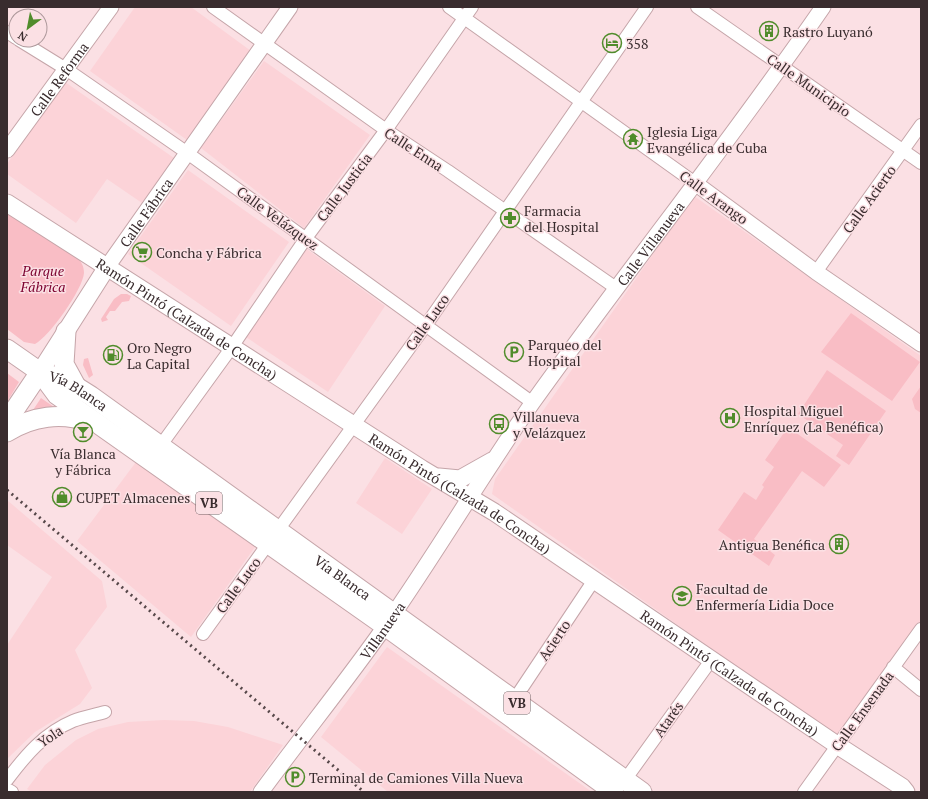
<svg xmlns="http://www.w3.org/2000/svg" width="928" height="799" font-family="'PT Serif',serif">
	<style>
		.built { fill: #fcd3d8 }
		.green { fill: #f9bdc5 }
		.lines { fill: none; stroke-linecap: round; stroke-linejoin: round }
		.minor-casing { stroke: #c5a5a9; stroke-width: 14 }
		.tertiary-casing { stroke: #c5a5a9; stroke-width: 17 }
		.secondary-casing { stroke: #c5a5a9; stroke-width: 19 }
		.primary-casing { stroke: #c5a5a9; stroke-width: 21 }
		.minor { stroke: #fff; stroke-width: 12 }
		.tertiary { stroke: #fff; stroke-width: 15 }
		.secondary { stroke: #fff; stroke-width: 17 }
		.primary { stroke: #fff; stroke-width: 19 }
		.rail { stroke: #564749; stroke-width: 3; stroke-dasharray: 2 4; stroke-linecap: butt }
		.labels { text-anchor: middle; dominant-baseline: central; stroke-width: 3; stroke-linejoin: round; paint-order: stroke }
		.shield { fill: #fbe0e4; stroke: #736265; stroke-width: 1 }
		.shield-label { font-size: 13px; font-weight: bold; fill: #392c2e }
		.poi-label { font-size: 14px; fill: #392c2e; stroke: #fbe0e4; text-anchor: start }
		.street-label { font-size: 14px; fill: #392c2e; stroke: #fbe0e4 }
		.park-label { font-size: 14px; font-style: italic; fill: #7b012f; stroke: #fbe0e4 }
	</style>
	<rect width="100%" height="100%" fill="#fbe0e4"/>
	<path class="built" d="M135,7h56l60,44 -64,89 -97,-69z
		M264,61l106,74 -66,93 -103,-80z
		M65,82l109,76 -32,45 -35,-24 -31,44 -69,-49v-10z
		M188,170l101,72 -58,84 -103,-72z
		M694,196l227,160v265l-83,117 -346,-244 3,-15z
		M304,247l81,59 -57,86 -85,-57z
		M385,458l47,31 -30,45 -46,-31z
		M136,462l119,85 -64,90 -114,-96z
		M7,500l95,81 5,26 -32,43 17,38 -12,16 -45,28 -28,27v-114l45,-68 -45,-32z
		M387,647l205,145h-204l-67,-55z
		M164,720l30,1 34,6 55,18 -33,47h-218l-5,-3 18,-24 31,-25 22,-11 30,-7z"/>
	<path class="green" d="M7,210l69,46c5,5 8,10 8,17 -1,16 -35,64 -49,71l-11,-2 -17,-13z
		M121,294h6l4,2 -2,5 -7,1 -7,9h-5l-4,6 2,3 -6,2 -1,-3 13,-20z
		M851,313l69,49 -28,39 -71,-49z
		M88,358l5,17 -4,3 -6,-13 1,-6z
		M827,370l59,41 -37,54 -13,-9 7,-11 -45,-31z
		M7,373l12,9 -12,20z
		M921,386v27l-6,-4 -3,-10z
		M41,398l16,11 -28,7z
		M788,427l53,38 -17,22 -22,-16 -48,68 21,16 -6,11 -51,-36 26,-38 12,8 8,-13 -2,-2 12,-18 -9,-7z"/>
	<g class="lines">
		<defs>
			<path id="minor" d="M213,7l173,123 62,41 168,117
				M449,7l246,176
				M697,7l224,156
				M7,32l9,6
				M19,40l47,29 120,83 347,251
				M816,272l105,-147
				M161,445l71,-98 74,-109 80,-108 86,-123
				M203,634l223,-309 221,-318
				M893,667l28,23
				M514,700l80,-120
				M7,780c18,-24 37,-47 66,-59 10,-4 22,-6 32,-9
				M625,780l87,-121
				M7,789l5,3
				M804,792l117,-163"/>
			<g id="tertiary">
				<path id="s1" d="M7,150l104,-143"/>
				<path d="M695,183l121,89 105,72"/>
				<path id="s2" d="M107,267l183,-260"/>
				<path id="s3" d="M261,792c41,-56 85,-110 125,-167 51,-73 96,-150 147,-223 95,-133 197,-260 290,-395"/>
			</g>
			<g id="secondary">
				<path id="s4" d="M7,203l415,266 72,43 343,233 65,42 4,5"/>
				<path d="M40,372l67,-105"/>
				<path d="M439,477l21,2 32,-18"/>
			</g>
			<g id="primary">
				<path d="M66,331l-2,33 12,22"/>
				<path d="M7,349l33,23 17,23 328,231 229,166"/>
				<path id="s5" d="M40,372l24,7 27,17 551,396"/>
				<path d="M7,421l33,-49"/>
				<path d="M7,432c25,-16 55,-20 82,-10"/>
			</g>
		</defs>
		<use href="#minor" class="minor-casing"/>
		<use href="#tertiary" class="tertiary-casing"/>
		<use href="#secondary" class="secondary-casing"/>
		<use href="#primary" class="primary-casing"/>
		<use href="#minor" class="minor"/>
		<use href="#tertiary" class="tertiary"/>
		<use href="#secondary" class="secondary"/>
		<use href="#primary" class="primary"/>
		<path class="rail" d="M7,490l357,302"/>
	</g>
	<defs>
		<symbol id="building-ring" viewBox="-11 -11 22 22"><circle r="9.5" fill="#fbe0e4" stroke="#508c2b" stroke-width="1.5"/><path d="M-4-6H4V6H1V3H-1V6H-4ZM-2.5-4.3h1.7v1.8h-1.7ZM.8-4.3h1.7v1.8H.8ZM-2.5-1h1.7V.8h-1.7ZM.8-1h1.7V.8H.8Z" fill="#508c2b"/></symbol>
		<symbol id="hotel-ring" viewBox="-11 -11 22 22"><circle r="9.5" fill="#fbe0e4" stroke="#508c2b" stroke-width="1.5"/><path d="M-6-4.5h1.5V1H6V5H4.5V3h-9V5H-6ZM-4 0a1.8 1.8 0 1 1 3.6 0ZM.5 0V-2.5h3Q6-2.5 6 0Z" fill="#508c2b"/></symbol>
		<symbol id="temple-ring" viewBox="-11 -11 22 22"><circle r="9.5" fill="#fbe0e4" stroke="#508c2b" stroke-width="1.5"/><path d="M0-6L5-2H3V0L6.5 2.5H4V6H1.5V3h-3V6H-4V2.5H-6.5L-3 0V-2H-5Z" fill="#508c2b"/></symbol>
		<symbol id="pharmacy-ring" viewBox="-11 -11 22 22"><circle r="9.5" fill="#fbe0e4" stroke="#508c2b" stroke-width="1.5"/><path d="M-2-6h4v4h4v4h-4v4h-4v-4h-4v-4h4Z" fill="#508c2b"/></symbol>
		<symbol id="supermarket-ring" viewBox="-11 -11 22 22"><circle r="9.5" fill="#fbe0e4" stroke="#508c2b" stroke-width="1.5"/><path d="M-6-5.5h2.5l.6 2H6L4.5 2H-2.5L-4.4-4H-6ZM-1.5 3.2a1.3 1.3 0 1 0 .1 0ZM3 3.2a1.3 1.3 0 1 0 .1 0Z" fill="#508c2b"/></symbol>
		<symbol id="parking-ring" viewBox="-11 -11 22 22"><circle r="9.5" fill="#fbe0e4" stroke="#508c2b" stroke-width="1.5"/><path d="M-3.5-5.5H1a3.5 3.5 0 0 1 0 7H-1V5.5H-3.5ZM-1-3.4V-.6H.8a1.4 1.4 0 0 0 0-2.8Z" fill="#508c2b"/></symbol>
		<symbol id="fuel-ring" viewBox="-11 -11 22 22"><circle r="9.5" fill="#fbe0e4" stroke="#508c2b" stroke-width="1.5"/><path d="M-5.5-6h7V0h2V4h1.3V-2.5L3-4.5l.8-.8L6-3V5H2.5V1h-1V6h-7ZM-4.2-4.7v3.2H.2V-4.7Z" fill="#508c2b"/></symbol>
		<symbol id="hospital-ring" viewBox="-11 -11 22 22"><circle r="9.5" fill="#fbe0e4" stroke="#508c2b" stroke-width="1.5"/><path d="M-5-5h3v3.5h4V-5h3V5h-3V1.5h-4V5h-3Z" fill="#508c2b"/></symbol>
		<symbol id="bus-ring" viewBox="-11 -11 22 22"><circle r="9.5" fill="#fbe0e4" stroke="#508c2b" stroke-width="1.5"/><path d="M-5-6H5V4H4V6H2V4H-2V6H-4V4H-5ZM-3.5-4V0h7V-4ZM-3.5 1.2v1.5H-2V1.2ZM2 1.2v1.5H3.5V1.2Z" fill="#508c2b"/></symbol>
		<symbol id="bar-ring" viewBox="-11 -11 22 22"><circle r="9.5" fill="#fbe0e4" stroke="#508c2b" stroke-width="1.5"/><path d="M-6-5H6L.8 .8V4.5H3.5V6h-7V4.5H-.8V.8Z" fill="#508c2b"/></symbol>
		<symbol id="shop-ring" viewBox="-11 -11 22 22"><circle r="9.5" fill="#fbe0e4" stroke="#508c2b" stroke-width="1.5"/><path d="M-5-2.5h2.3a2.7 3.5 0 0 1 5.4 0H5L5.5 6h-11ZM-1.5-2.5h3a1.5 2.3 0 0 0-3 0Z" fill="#508c2b"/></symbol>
		<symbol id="university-ring" viewBox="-11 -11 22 22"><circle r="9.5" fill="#fbe0e4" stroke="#508c2b" stroke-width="1.5"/><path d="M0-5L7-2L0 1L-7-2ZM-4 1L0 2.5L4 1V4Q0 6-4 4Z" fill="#508c2b"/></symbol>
	</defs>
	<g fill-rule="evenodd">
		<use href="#building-ring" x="758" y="20" width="22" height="22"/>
		<use href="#hotel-ring" x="601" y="32" width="22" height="22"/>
		<use href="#temple-ring" x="622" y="128" width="22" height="22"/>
		<use href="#pharmacy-ring" x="499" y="207" width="22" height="22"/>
		<use href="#supermarket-ring" x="131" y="241" width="22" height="22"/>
		<use href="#parking-ring" x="503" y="341" width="22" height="22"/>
		<use href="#fuel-ring" x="102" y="344" width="22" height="22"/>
		<use href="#hospital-ring" x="719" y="407" width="22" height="22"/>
		<use href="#bus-ring" x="488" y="413" width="22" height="22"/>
		<use href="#bar-ring" x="72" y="421" width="22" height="22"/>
		<use href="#shop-ring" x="51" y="486" width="22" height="22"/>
		<use href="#building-ring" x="828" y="533" width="22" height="22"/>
		<use href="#university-ring" x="671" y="585" width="22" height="22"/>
		<use href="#parking-ring" x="284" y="766" width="22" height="22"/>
	</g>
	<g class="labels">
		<g class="shield">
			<rect x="196" y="492" width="26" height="22" rx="3"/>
			<rect x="504" y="692" width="26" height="22" rx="3"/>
		</g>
		<g class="shield-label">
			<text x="209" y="503">VB</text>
			<text x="517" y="703">VB</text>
		</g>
		<g class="poi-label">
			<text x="783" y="31">Rastro Luyanó</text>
			<text x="626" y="43">358</text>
			<text x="647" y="131">Iglesia Liga<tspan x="647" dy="16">Evangélica de Cuba</tspan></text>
			<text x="524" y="210">Farmacia<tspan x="524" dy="16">del Hospital</tspan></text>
			<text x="156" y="252">Concha y Fábrica</text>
			<text x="528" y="344">Parqueo del<tspan x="528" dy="16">Hospital</tspan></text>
			<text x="127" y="347">Oro Negro<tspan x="127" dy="16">La Capital</tspan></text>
			<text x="744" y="410">Hospital Miguel<tspan x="744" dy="16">Enríquez (La Benéfica)</tspan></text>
			<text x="513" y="416">Villanueva<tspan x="513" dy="16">y Velázquez</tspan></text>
			<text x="83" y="453" text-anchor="middle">Vía Blanca<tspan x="83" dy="16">y Fábrica</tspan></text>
			<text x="76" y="497">CUPET Almacenes</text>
			<text x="825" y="544" text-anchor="end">Antigua Benéfica</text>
			<text x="696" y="588">Facultad de<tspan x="696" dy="16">Enfermería Lidia Doce</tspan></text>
			<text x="309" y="777">Terminal de Camiones Villa Nueva</text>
		</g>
		<g class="street-label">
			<text stroke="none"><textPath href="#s1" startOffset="88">Calle Reforma</textPath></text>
			<text transform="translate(809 85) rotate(35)">Calle Municipio</text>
			<text transform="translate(414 149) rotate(33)">Calle Enna</text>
			<text transform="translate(344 187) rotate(-53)">Calle Justicia</text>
			<text transform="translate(714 197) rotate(36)">Calle Arango</text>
			<text transform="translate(869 199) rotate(-54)">Calle Acierto</text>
			<text stroke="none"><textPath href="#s2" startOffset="67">Calle Fábrica</textPath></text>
			<text transform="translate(278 218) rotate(36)">Calle Velázquez</text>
			<text stroke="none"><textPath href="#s3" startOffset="673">Calle Villanueva</textPath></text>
			<text stroke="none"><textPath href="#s4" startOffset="214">Ramón Pintó (Calzada de Concha)</textPath></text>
			<text transform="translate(427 322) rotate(-55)">Calle Luco</text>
			<text stroke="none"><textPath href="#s5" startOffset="43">Vía Blanca</textPath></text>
			<text stroke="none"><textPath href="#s4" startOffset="538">Ramón Pintó (Calzada de Concha)</textPath></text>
			<text stroke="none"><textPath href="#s5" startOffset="367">Vía Blanca</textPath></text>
			<text transform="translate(238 585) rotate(-54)">Calle Luco</text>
			<text stroke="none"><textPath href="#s3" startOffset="202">Villanueva</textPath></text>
			<text transform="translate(554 640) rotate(-56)">Acierto</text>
			<text stroke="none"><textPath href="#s4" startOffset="862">Ramón Pintó (Calzada de Concha)</textPath></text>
			<text transform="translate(862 711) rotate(-54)">Calle Ensenada</text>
			<text transform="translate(668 719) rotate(-55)">Atarés</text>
			<text transform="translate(50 736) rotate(-34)">Yola</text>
		</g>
		<g class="park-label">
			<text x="43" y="270">Parque<tspan x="43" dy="16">Fábrica</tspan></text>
		</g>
	</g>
	<rect width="928" height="799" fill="none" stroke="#392c2e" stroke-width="16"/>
	<g transform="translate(28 28) rotate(212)"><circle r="19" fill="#fbe0e4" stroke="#ad989b"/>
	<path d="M0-3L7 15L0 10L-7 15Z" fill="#508c2b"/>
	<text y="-6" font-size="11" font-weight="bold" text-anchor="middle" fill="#392c2e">N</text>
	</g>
</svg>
